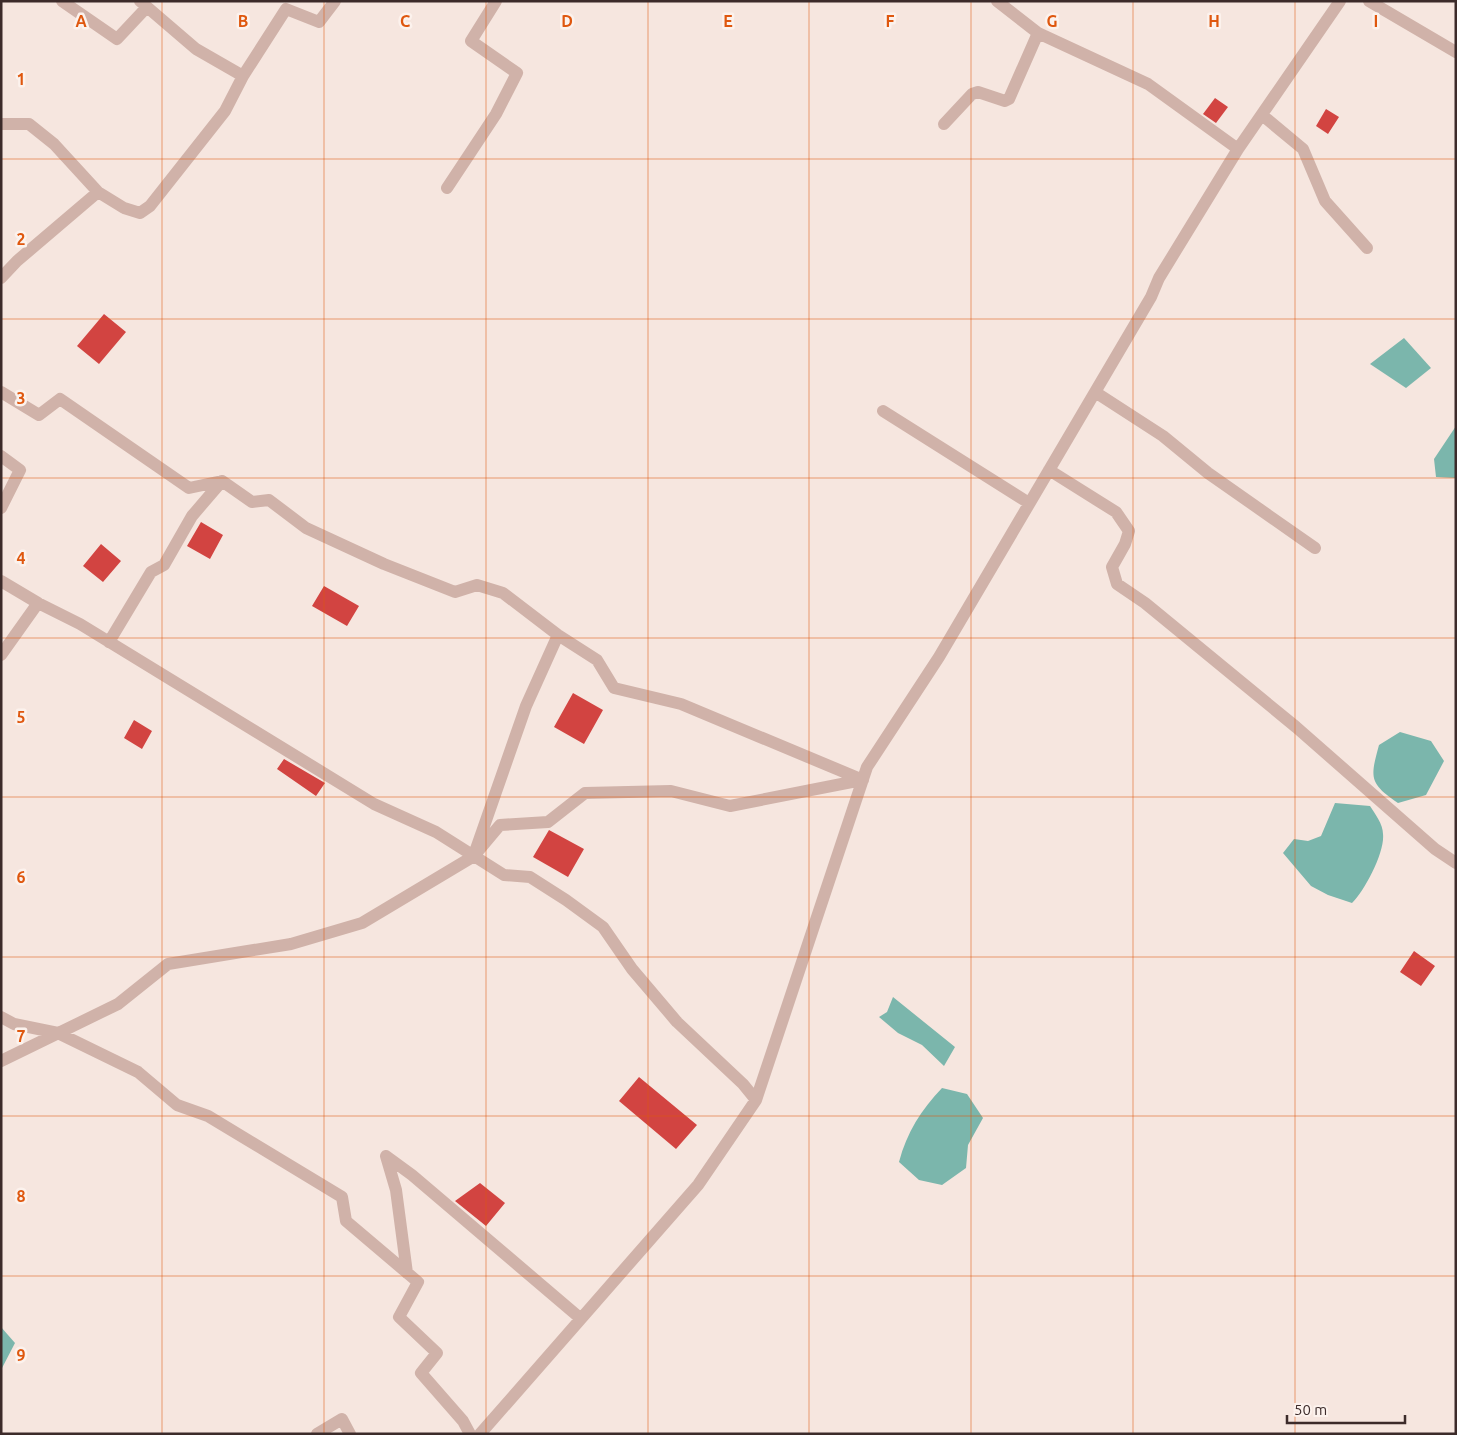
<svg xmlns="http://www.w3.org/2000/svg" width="1457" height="1435" font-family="Ubuntu,sans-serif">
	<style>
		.water { fill: #7bb6ac }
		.building { fill: #d24441 }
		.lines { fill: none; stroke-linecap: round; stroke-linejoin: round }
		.minor { stroke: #d0b2a9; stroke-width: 12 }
		.grid { fill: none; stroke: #df570e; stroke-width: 1; stroke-opacity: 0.55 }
		.grid-label { font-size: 16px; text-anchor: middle; font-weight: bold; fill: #df570e; stroke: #fcf2ed; stroke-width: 5; stroke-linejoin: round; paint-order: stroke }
	</style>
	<rect width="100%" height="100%" fill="#f6e6df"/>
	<path class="water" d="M1404,338l27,30 -25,20 -36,-24z
		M1456,426v52l-20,-1 -2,-18z
		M1400,732l31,9 13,20 -18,34 -28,8c-29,-20 -28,-25 -19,-58z
		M1335,803l35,3c5,8 13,18 13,28 2,18 -18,56 -31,69l-24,-8 -17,-9 -28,-33 11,-14 14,2 13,-5z
		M893,997l62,50 -11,19 -22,-21 -24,-12 -19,-16 8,-5z
		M942,1088l25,6 16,24 -15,27 -2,23 -24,17 -23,-5 -20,-18c8,-30 22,-52 43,-74z
		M1,1327l14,16 -14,27z"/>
	<path class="building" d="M1215,98l13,9 -12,16 -13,-9z
		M1326,109l13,8 -11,17 -12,-8z
		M104,314l22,18 -27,32 -22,-18z
		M201,522l22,13 -13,24 -23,-13z
		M101,544l20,17 -18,21 -20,-16z
		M324,586l35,20 -12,20 -35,-20z
		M573,693l30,17 -19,34 -30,-17z
		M134,720l18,11 -10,18 -18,-11z
		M284,759l41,24 -9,13 -39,-27z
		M549,830l35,19 -16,28 -35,-20z
		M1414,951l21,15 -14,20 -21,-14z
		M639,1077l58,48 -21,24 -57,-48z
		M480,1183l25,20 -19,23 -31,-25z"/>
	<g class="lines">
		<path class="minor" d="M62,1l55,38 30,-32
			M140,1l56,48 47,27
			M997,1l41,32 110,51 90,65
			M1369,1l87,51
			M1262,115l41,34 22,52 42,47
			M1,124h28l25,20 44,48
			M944,124l28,-30 6,-2 27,9 4,-2 29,-66
			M447,188l49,-74 21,-41 -46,-32 25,-40
			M1,278l16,-17 81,-69 26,16 16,5 10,-7 75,-95 18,-35 43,-67 33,13 16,-21
			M1,392l38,23 21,-16 129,89 33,-7 30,21 17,-2 37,28 78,36 71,28 22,-7 26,8 55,42 39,25 17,28 67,16 182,76
			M1095,392l68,44 45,37 107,75
			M883,411l146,92
			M1,456l19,14 -19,38
			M1049,470l67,42 13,19 -4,13 -13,23 5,17 28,19 151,124 139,122 21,14
			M1,581l37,22
			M109,642l42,-70 13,-7 28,-49 30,-35
			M1,655l37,-52 42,21 294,180 62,28 68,43 26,2 36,23 37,27 29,42 45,53 66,62 13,16 -58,85 -218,249
			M476,849l50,-143 32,-71
			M1,1017l13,7 44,9 80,39 39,33 31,11 134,81 4,24 72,61 -19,35 38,36 -16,20 42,48 7,13
			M1,1061l117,-57 50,-40 123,-20 71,-21 112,-67 26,-31 48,-3 37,-29 86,-2 59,15 132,-26
			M756,1100l111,-333 72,-110 212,-360 8,-19 79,-129 102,-148
			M386,1156l26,19 168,143
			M386,1156l10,34 11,83
			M317,1434l25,-15 8,15"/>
	</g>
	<path class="grid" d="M162,1v1433M324,1v1433M486,1v1433M648,1v1433M809,1v1433M971,1v1433M1133,1v1433M1295,1v1433M1,159h1455M1,319h1455M1,478h1455M1,638h1455M1,797h1455M1,957h1455M1,1116h1455M1,1276h1455"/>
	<g class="grid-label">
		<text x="81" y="27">A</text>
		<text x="243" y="27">B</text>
		<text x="405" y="27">C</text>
		<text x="567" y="27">D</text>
		<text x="728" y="27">E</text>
		<text x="890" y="27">F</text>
		<text x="1052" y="27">G</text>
		<text x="1214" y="27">H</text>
		<text x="1376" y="27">I</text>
		<text x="21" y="85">1</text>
		<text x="21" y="245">2</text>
		<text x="21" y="404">3</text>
		<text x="21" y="564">4</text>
		<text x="21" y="723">5</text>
		<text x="21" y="883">6</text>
		<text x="21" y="1042">7</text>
		<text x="21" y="1202">8</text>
		<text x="21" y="1361">9</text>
	</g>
	<rect width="1457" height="1435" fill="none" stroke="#3c2b2a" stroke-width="5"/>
	<path d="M1287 1415v8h118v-8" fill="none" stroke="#3c2b2a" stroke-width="2.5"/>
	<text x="1294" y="1415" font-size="15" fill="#3c2b2a" stroke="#fcf2ed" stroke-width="4" paint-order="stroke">50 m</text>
</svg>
